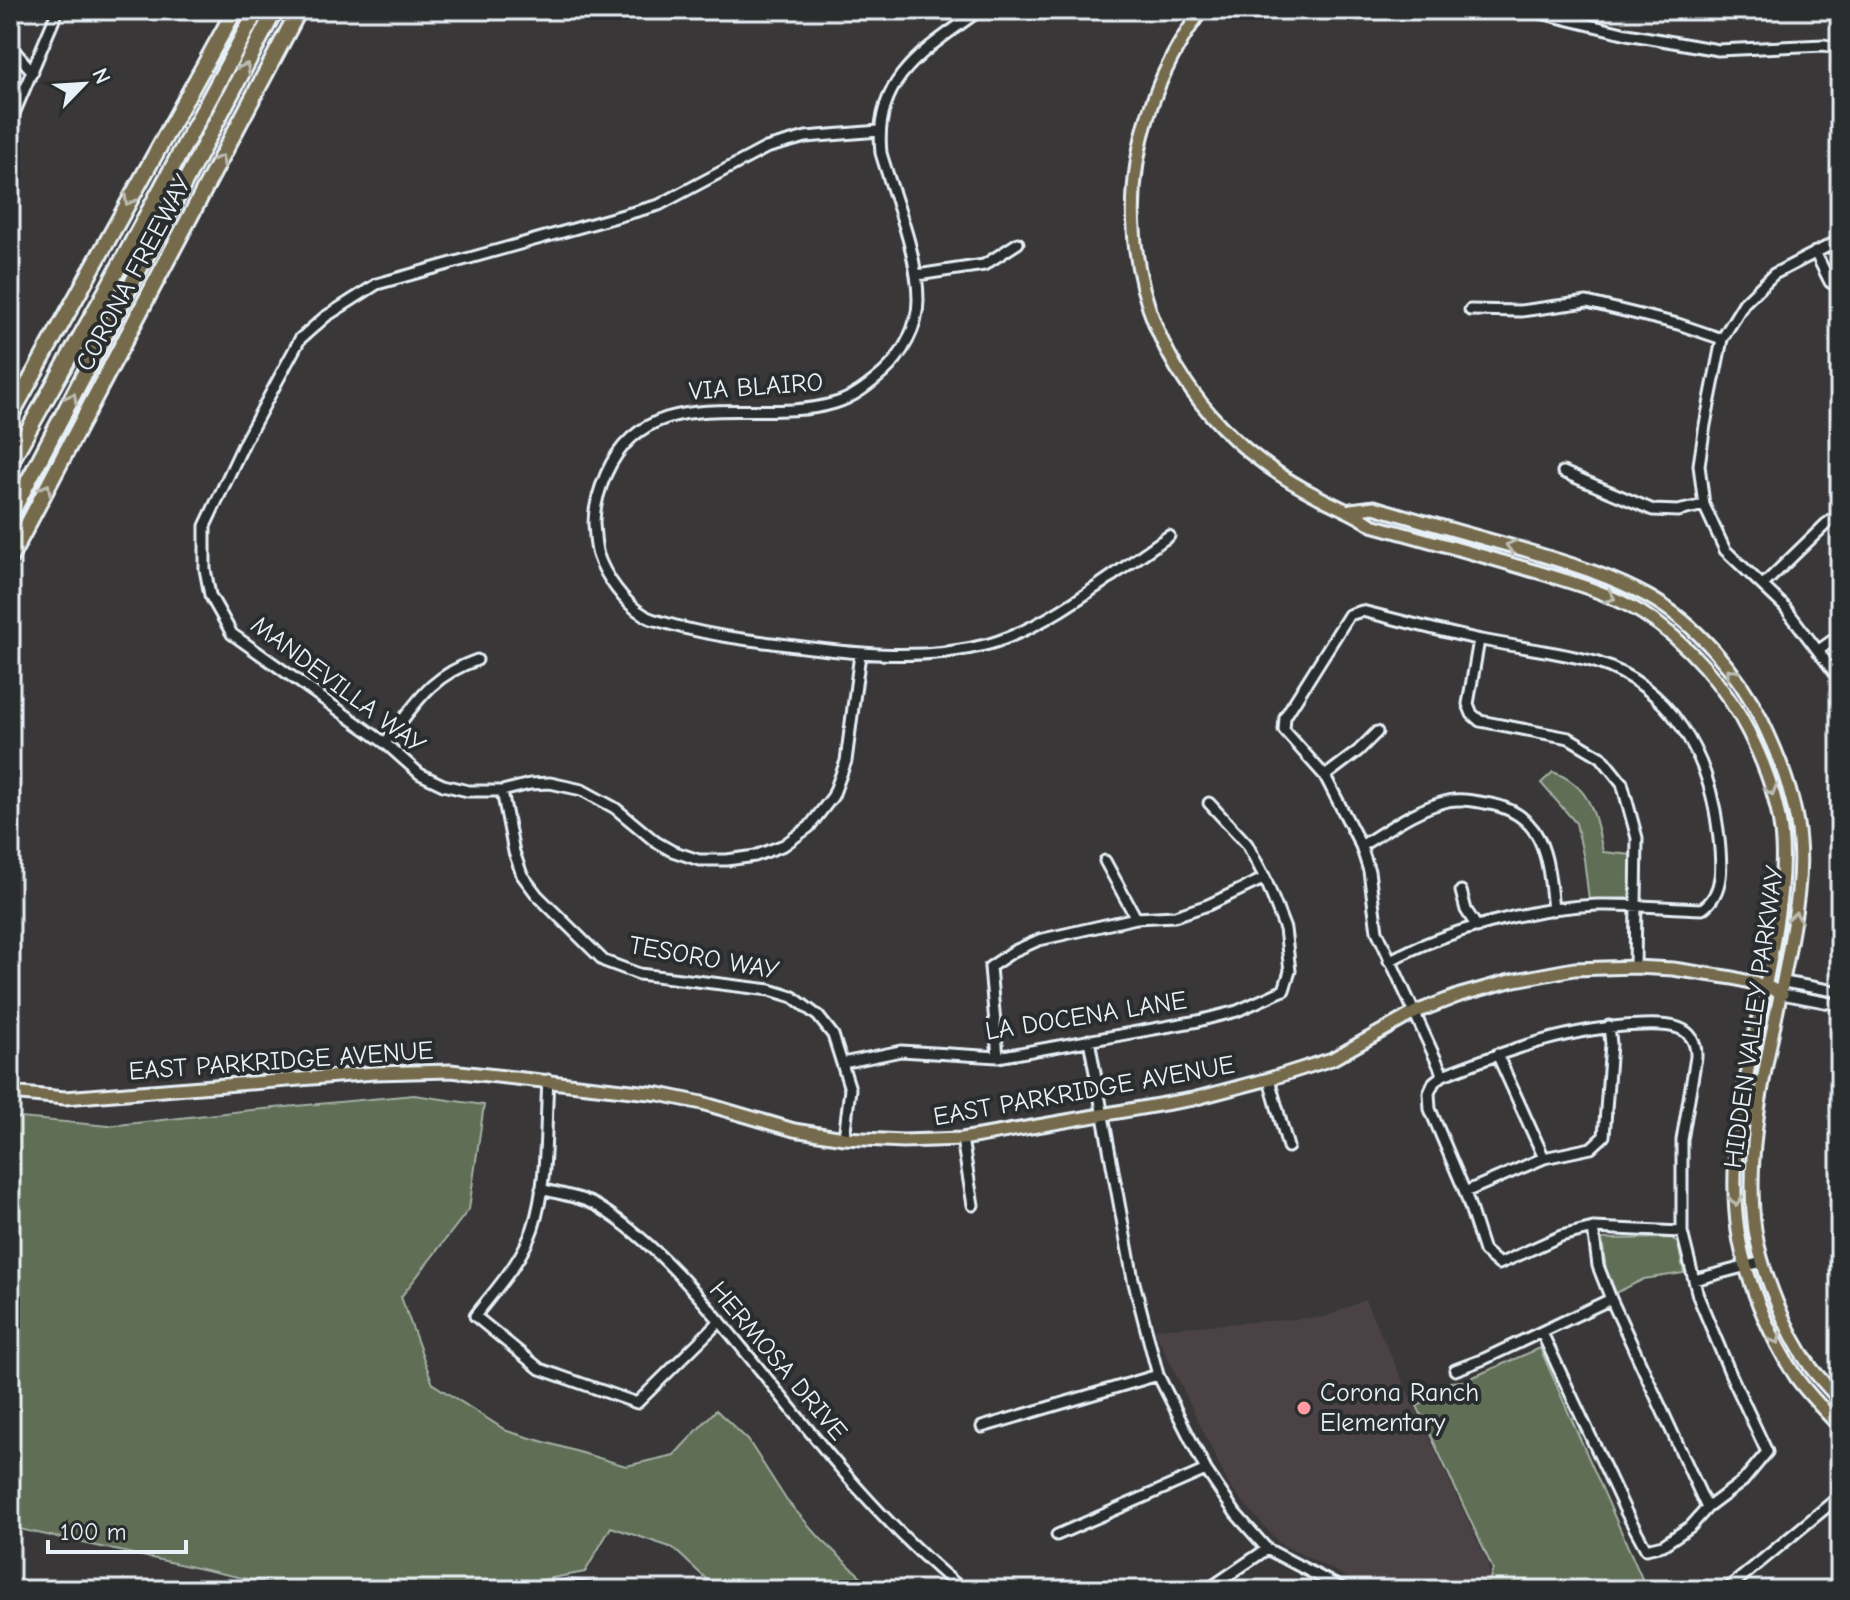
<svg xmlns="http://www.w3.org/2000/svg" width="1850" height="1600" font-family="'Comic Neue',sans-serif">
	<style>
		.built { fill: #4b4344 }
		.green { fill: #616e55; stroke: #a4b0a6; stroke-width: 2 }
		.lines { fill: none; stroke-linecap: round; stroke-linejoin: round }
		.minor-casing { stroke: #e8f1f8; stroke-width: 15 }
		.major-casing { stroke: #e8f1f8; stroke-width: 17 }
		.highway-casing { stroke: #e8f1f8; stroke-width: 20 }
		.minor { stroke: #2a2d2e; stroke-width: 9 }
		.major { stroke: #746b4b; stroke-width: 11 }
		.highway { stroke: #746b4b; stroke-width: 14 }
		.oneway { stroke: #babbb3 }
		.poi-dot { fill: #ff9aa2; stroke: #2a2d2e; stroke-width: 3 }
		.labels { text-anchor: middle; dominant-baseline: central; stroke-width: 8; stroke-linejoin: round; paint-order: stroke }
		.street-label { font-size: 26px; fill: #e8f1f8; stroke: #2a2d2e }
		.poi-label { font-size: 26px; fill: #e8f1f8; stroke: #2a2d2e; text-anchor: start }
	</style>
	<rect width="100%" height="100%" fill="#393738"/>
	<filter id="ink" filterUnits="userSpaceOnUse"><feTurbulence type="fractalNoise" baseFrequency=".0125" numOctaves="2"/><feDisplacementMap in="SourceGraphic" scale="16" xChannelSelector="R" yChannelSelector="G"/><feConvolveMatrix kernelMatrix="1 2 1 2 8 2 1 2 1" color-interpolation-filters="sRGB"/></filter>
	<g filter="url(#ink)">
		<path class="built" d="M1365,1300l123,264 1,15 -36,4 -2,7h-71l-21,-7 -80,-40 -49,-56 -76,-158 171,-12z"/>
		<path class="green" d="M1553,772c39,14 42,44 50,80l29,3v38l-3,5 -40,2 -5,-41 -8,-36 -35,-40z
			M414,1095l70,10 -15,104 -68,88 32,87 74,47 119,35 48,-11 42,-45 32,30 39,61 33,37 55,52h-157l-45,-42 -62,-21 -26,45 -44,8 -28,10h-216l-287,-63v-410l99,9 133,-15z
			M1672,1238l6,6 6,29 -40,6 -28,14 -10,-24 -4,-30z
			M1540,1348l107,242h-189l2,-5 29,-4 4,-12 -76,-163 29,-13 4,-11 14,-1z"/>
		<g class="lines">
			<defs>
				<path id="minor" d="M980,10c-53,39 -107,67 -99,143 13,45 37,100 37,147 0,27 -16,56 -35,73 -14,12 -30,25 -48,30 -79,24 -186,-26 -229,71 -7,16 -12,33 -12,50 1,9 1,22 4,31 7,21 27,49 46,60 4,4 12,5 18,7 29,9 56,14 87,18 79,10 162,25 240,4 60,-17 128,-73 180,-108
					M1528,10l99,24 91,16 106,-5 16,3
					M10,46l23,26
					M10,123l48,-113
					M1840,240l-66,34 -30,29 -22,36 -17,86 -6,40 5,40 21,45 59,56 56,74
					M1815,252l15,30 10,6
					M917,275l67,-10 34,-22
					M1470,310l51,1 66,-9 91,22 44,15
					M1563,472l90,38 25,1 26,-6
					M1763,585l63,-61 14,-10
					M1479,640l-11,64 4,10 8,7 89,17 32,19 21,26 15,55 -2,129
					M1819,650l21,-15
					M860,654l-14,107 -13,35 -24,31 -25,18 -29,11 -28,4h-28l-27,-9 -16,-9 -41,-34 -33,-18 -32,-7 -20,1 -28,7h-34l-25,-6 -23,-11 -35,-31 -153,-109 -22,-39 -5,-26v-43l40,-85 55,-102 25,-22 52,-33 282,-79 107,-57 40,-11 73,-6
					M385,743c31,-39 43,-66 92,-83
					M1325,776l33,-25 19,-19
					M502,791l12,61 8,23 15,20 67,66 35,13 131,16 23,7 25,19 15,19 17,54 -6,49
					M1361,846c26,-16 56,-38 87,-45 12,-3 25,0 37,2 61,9 63,57 68,107
					M1105,861l31,57
					M1461,891l5,19 11,17
					M1389,961c55,-30 145,-54 208,-56 35,-1 70,3 105,4 25,-17 19,-52 16,-79 -9,-75 -47,-144 -123,-168 -34,-10 -73,-14 -108,-21 -42,-8 -84,-20 -125,-30l-13,4 -64,102 -1,13 41,46 36,70 8,25 8,60 66,144
					M1784,982l56,10
					M1782,994l58,11
					M1089,1040l44,239 25,96 48,95 30,44 31,35 78,41
					M1497,1054l47,104
					M998,1057l-8,-90 24,-16 25,-11 97,-22 39,-2 33,-11 57,-27
					M843,1063l58,-12 97,6 200,-36 39,-10 47,-21 6,-19 -5,-42 -20,-51 -18,-34 -38,-41
					M1269,1079l19,68
					M548,1080c-3,48 0,102 -15,148 -11,33 -37,61 -58,88l65,53 97,34 83,-82
					M962,1139l11,66
					M541,1189c18,5 42,8 58,18 63,39 115,107 162,164 62,78 124,156 202,219
					M1465,1192l79,-34 47,-10 13,-12 7,-92 -2,-18
					M1593,1228l5,38 13,33 96,209
					M1694,1280l68,-18
					M1542,1333l84,179 20,37 17,-4 28,-19 16,-18 36,-27 24,-29 -36,-77 -33,-79 -16,-64v-92l14,-83c1,-33 -28,-33 -54,-32 -71,2 -134,25 -199,50l-9,7 -5,11 1,16 35,83 19,59 15,13 62,-28 32,-8 89,4
					M1455,1370l29,-11 127,-60
					M982,1427l176,-52
					M1057,1535l149,-65
					M545,1590l23,-4 33,4
					M1207,1590l60,-41
					M1726,1590l114,-94"/>
				<path id="major" d="M1202,10c-95,128 -94,298 19,416 28,29 62,53 98,71 18,10 36,16 53,28 51,14 101,28 152,43 40,12 82,23 118,45 45,28 84,74 107,120 17,34 31,72 33,110 2,32 -3,64 -8,96 -15,96 -50,194 -36,292 7,47 32,107 58,146 12,17 29,34 44,50
					M1351,510l23,-3c50,15 101,29 151,43 42,13 85,25 124,47 46,26 90,76 113,124 18,37 34,78 37,120 3,35 -3,68 -9,102 -15,91 -48,195 -35,287 7,43 31,103 57,139 9,11 19,21 28,32
					M10,1093l55,5 309,-25 77,-2 208,23 43,9 92,27 50,8 59,3 59,-2 231,-40 76,-20 63,-20 84,-47 44,-17 50,-14 64,-12 61,-2 38,2 60,9 33,8 16,8"/>
				<path id="highway" d="M10,417l225,-407
					M10,463l96,-172 151,-281
					M10,516l265,-506
					M10,558l289,-548"/>
			</defs>
			<use href="#minor" class="minor-casing"/>
			<use href="#major" class="major-casing"/>
			<use href="#highway" class="highway-casing"/>
			<use href="#minor" class="minor"/>
			<use href="#major" class="major"/>
			<use href="#highway" class="highway"/>
		</g>
		<defs><path id="oneway-chevron" d="M-2-3.5L2.5 0L-2 3.5" fill="none" stroke-width="1.6" stroke-linecap="round" stroke-linejoin="round" transform="scale(2)"/></defs>
		<g class="oneway">
			<use href="#oneway-chevron" transform="translate(245 68) rotate(-63)"/>
			<use href="#oneway-chevron" transform="translate(220 160) rotate(-62)"/>
			<use href="#oneway-chevron" transform="translate(129 200) rotate(119)"/>
			<use href="#oneway-chevron" transform="translate(72 398) rotate(-62)"/>
			<use href="#oneway-chevron" transform="translate(46 489) rotate(-62)"/>
			<use href="#oneway-chevron" transform="translate(1511 546) rotate(-164)"/>
			<use href="#oneway-chevron" transform="translate(1610 597) rotate(23)"/>
			<use href="#oneway-chevron" transform="translate(1731 673) rotate(-128)"/>
			<use href="#oneway-chevron" transform="translate(1771 790) rotate(74)"/>
			<use href="#oneway-chevron" transform="translate(1795 917) rotate(-81)"/>
			<use href="#oneway-chevron" transform="translate(1736 1201) rotate(86)"/>
			<use href="#oneway-chevron" transform="translate(1776 1339) rotate(61)"/>
		</g>
	</g>
	<circle class="poi-dot" cx="1304" cy="1408" r="8"/>
	<g class="labels">
		<g class="street-label">
			<text transform="translate(134 273) rotate(-62)">CORONA FREEWAY</text>
			<text transform="translate(756 387) rotate(-4)">VIA BLAIRO</text>
			<text transform="translate(338 685) rotate(37)">MANDEVILLA WAY</text>
			<text transform="translate(704 958) rotate(10)">TESORO WAY</text>
			<text transform="translate(1086 1016) rotate(-9)">LA DOCENA LANE</text>
			<text transform="translate(1754 1017) rotate(-82)">HIDDEN VALLEY PARKWAY</text>
			<text transform="translate(281 1061) rotate(-4)">EAST PARKRIDGE AVENUE</text>
			<text transform="translate(1084 1091) rotate(-10)">EAST PARKRIDGE AVENUE</text>
			<text transform="translate(778 1361) rotate(50)">HERMOSA DRIVE</text>
		</g>
		<g class="poi-label">
			<text x="1320" y="1393">Corona Ranch<tspan x="1320" dy="30">Elementary</tspan></text>
		</g>
	</g>
	<rect width="1850" height="1600" fill="none" stroke="#2a2d2e" stroke-width="40"/>
	<rect x="20" y="20" width="1810" height="1560" fill="none" stroke="#e8f1f8" stroke-width="3" filter="url(#ink)"/>
	<g transform="translate(84 84) rotate(65)" stroke="#2a2d2e" stroke-width="6" paint-order="stroke">
	<path d="M0-6L14 30L0 20L-14 30Z" fill="#e8f1f8"/>
	<text y="-12" font-size="22" font-weight="bold" text-anchor="middle" fill="#e8f1f8">N</text>
	</g>
	<path d="M48 1540v12h138v-12" fill="none" stroke="#e8f1f8" stroke-width="4"/>
	<text x="60" y="1540" font-size="24" fill="#e8f1f8" stroke="#2a2d2e" stroke-width="6" paint-order="stroke">100 m</text>
</svg>
